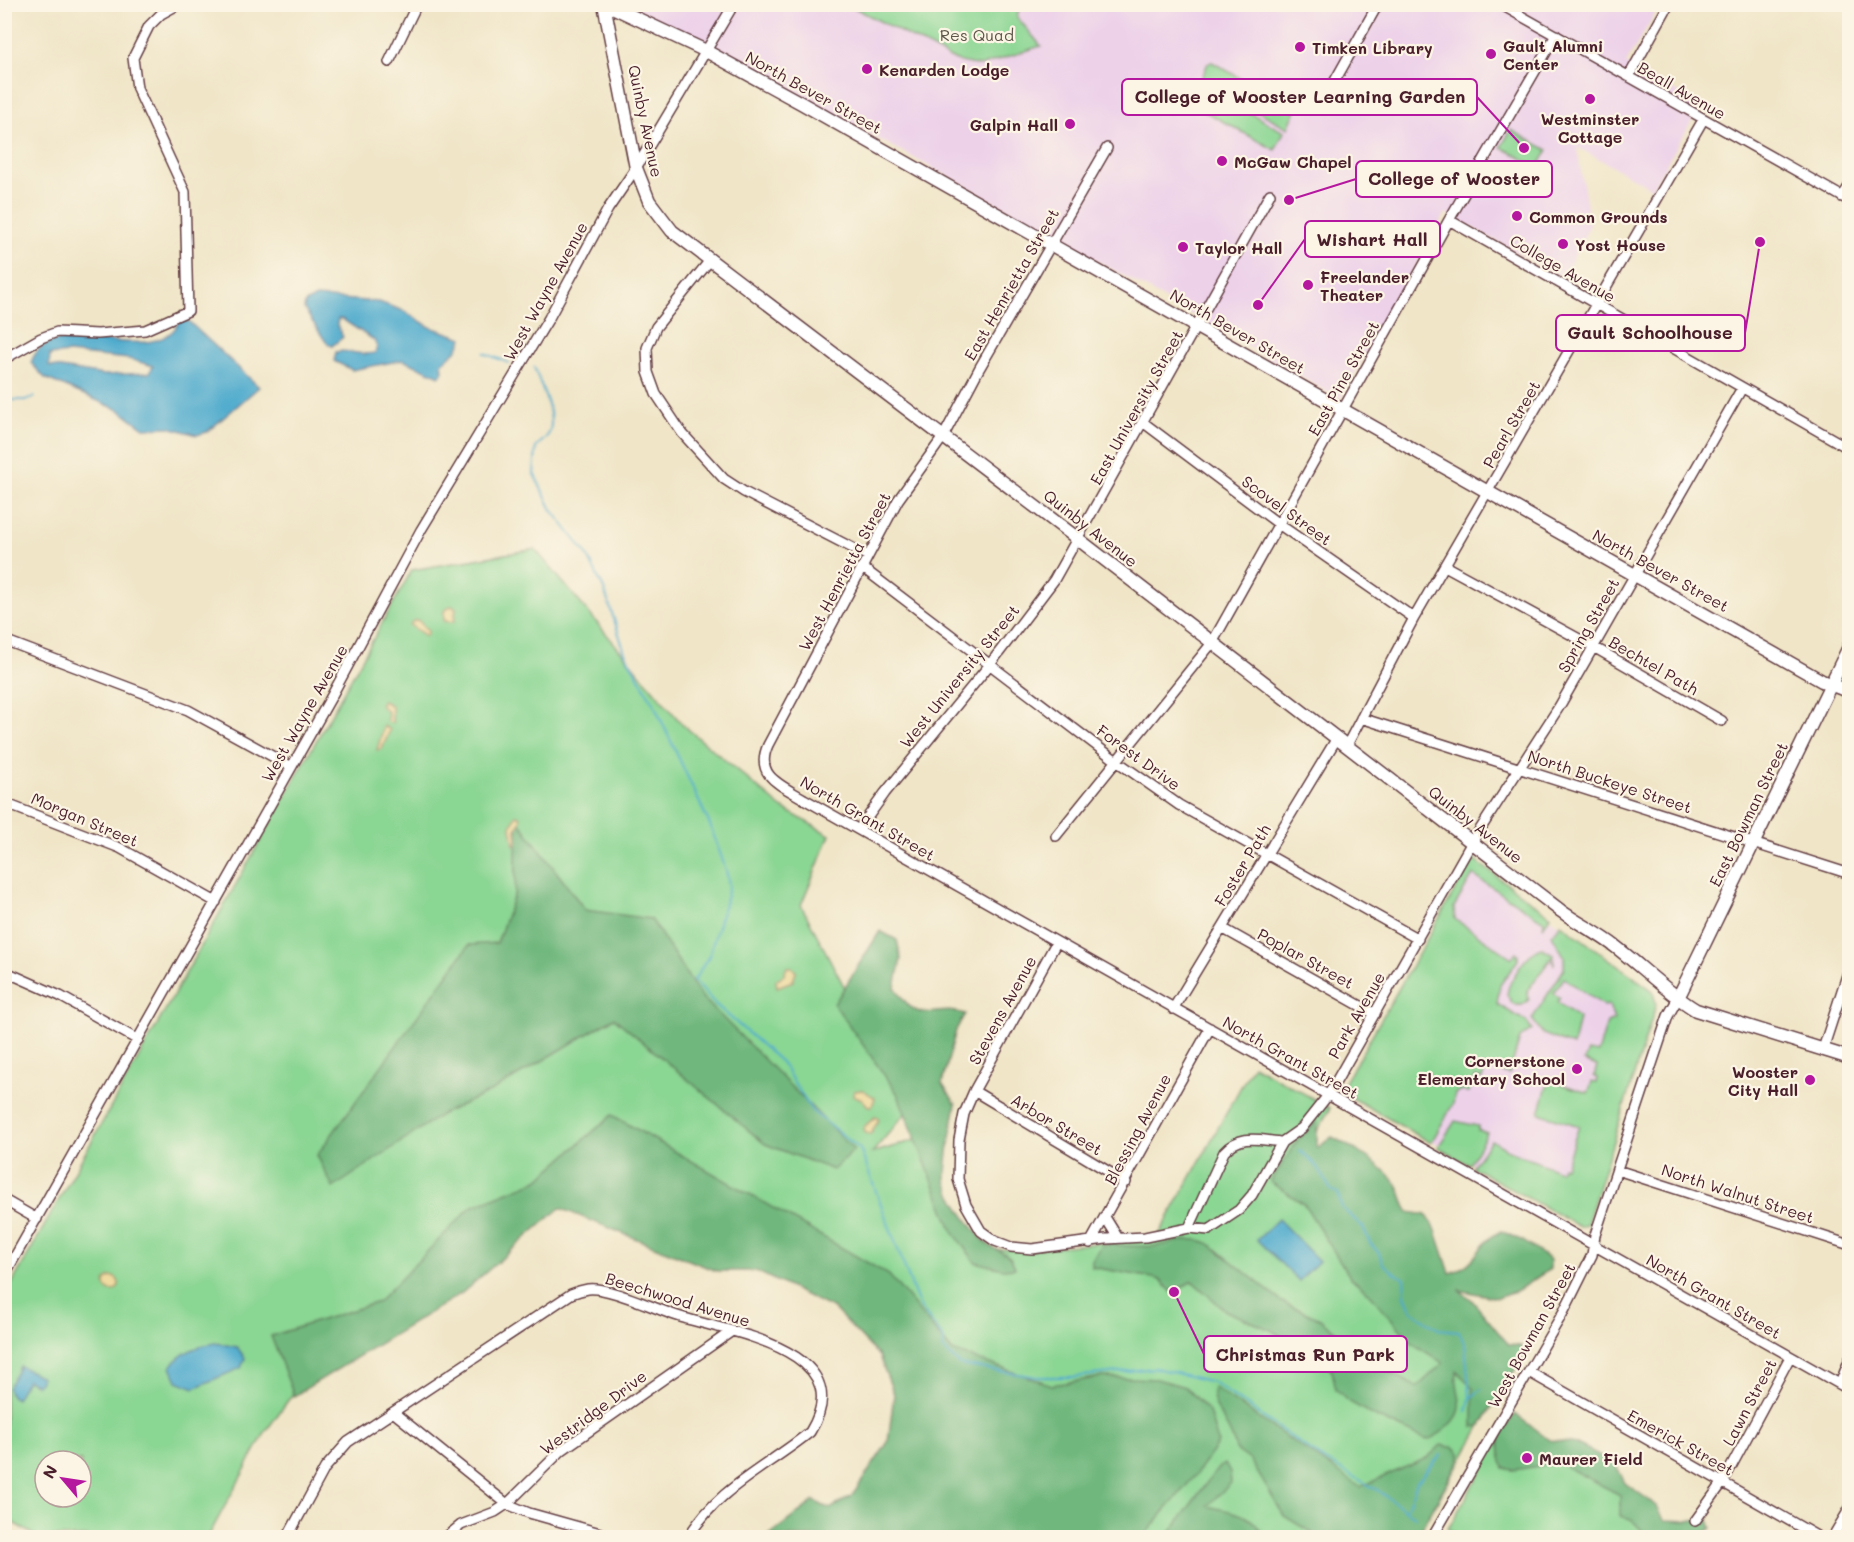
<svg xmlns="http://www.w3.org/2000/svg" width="1854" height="1542" font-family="Mali,sans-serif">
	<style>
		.built { fill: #edd1e9 }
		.green { fill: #8ad693; stroke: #6a7a5f; stroke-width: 1.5; fill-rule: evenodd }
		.forest { fill: #6fb77d; stroke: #5c6b54; stroke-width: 1.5 }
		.sand { fill: #eeda9e; stroke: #9c7c64; stroke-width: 1.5 }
		.water { fill: #4fabcd; stroke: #4c657c; stroke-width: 1.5; fill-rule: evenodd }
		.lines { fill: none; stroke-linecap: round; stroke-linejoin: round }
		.stream { stroke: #4fabcd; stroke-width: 2 }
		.minor-casing { stroke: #633d42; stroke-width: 12 }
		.major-casing { stroke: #633d42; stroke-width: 15 }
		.minor { stroke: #fff; stroke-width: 9 }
		.major { stroke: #fff; stroke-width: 12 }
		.poi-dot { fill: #b5179e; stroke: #fcf5e5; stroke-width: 2 }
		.labels { text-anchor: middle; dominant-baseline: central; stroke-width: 4.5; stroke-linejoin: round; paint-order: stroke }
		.park-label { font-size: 16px; fill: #5d564a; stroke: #fcf5e5 }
		.poi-label { font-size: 16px; font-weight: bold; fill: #4a1f2b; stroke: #fcf5e5; text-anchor: start }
		.street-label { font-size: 16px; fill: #4a1f2b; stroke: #fcf5e5 }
		.leader { fill: none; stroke: #b5179e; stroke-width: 2 }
		.callout-dot { fill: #b5179e; stroke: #fcf5e5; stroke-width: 2 }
		.callout { fill: #fcf5e5; stroke: #b5179e; stroke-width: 2 }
		.callout-label { font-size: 18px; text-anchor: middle; font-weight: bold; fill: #4a1f2b }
	</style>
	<rect width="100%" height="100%" fill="#fcf5e5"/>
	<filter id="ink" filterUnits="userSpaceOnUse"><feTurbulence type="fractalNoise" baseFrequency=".0167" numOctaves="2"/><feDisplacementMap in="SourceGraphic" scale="12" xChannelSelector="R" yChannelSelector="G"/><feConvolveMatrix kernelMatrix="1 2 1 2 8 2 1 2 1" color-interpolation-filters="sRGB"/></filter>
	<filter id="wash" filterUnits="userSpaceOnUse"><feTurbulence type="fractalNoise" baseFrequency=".008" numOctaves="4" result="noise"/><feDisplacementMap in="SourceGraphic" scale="24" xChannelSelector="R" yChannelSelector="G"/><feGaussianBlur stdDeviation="1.35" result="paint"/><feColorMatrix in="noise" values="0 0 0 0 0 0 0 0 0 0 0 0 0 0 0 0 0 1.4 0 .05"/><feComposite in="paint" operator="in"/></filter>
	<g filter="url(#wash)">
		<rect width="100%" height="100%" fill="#f0e5c7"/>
		<path class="built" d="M629,5h1031l-34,58 75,43 -49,82 -75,-41 13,78 -27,53 -117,-65 -106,186 -372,-212z
			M1474,861l176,132 -67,233 -241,-136z"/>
		<path class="green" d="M849,5h171l-3,12 24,29 -61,20 -24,-5z
			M1212,62l84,48 -8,18 -87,-48 7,-17z
			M1199,84l85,48 -9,18 -86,-47 -1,-4z
			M1511,130l37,20 -10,17 -37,-20z
			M535,549l147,175 100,84 48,27 -29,70 108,204 -37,44 47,-14 62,111 51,-1 125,-11 96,-173 77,43 -22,40 207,218 -98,171h-500l-3,-203 -248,-131 -112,1 -231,148 -57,79 -58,106h-171l-32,-19v-222l407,-726zM45,1461h36v36h-36z
			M1473,859l78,57 -8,11 1,-6 -71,-46 -19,32 1,12 57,39 4,-5 2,2v5l-18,25 -3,19 30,18 5,7 -12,9 -11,36 -23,-7 -4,12 -8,-2 -5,15 -10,-1 -4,3 -2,10 -22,39 -91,-52z
			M1561,924l92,67 3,14 -69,219 -7,3 -108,-60 19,-27 23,13 46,18 2,-5 3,1 14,-41 -40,-13 10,-33 39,13 4,-11 5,1 1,-5 -4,-2 3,-10 -13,-5 4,-10 10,2 9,-30 7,-3 -5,-15 -5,1 -40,-28 -11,15 7,5 -3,4 22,16 -6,28 -30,-12 -11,-15 32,-50v-13l-12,-21z
			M1542,948l11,6 1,11 -2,-8 -25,34 2,8c-4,6 -10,8 -17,4l-5,-8c1,-14 21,-44 35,-47z
			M1455,1121l23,5v4l9,3 -18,32 -31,-18z
			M1507,1425l119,65 22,47 -183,1 -17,-9z"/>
		<path class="forest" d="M517,819l68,91 66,9 49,76 154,155 -21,20 -68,-26 -151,-126 -122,73 -50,23 -109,74 -16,-33 152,-210 28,-2 18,-51z
			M880,931l17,9 4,19 -6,28c26,44 37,16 70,27l-9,16 -14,54 14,20c-4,21 -10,53 -10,74 1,16 30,57 43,67 12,9 21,6 26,23l-12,1 -28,-7 -22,-30 -56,-139 -63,-89z
			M612,1115l277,160 63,76 100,34 50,-8 55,2 28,8 24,25 9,31 -21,30 -54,64h-376l47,-36 16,8 22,-13 36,-54 6,-48 -15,-38 -45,-47 -78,-38h-40l-156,-63 -98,85 -168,103 -23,-60 107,-34 93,-95 67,-27z
			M1317,1121v27l15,-11c23,12 51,27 66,49 5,9 4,18 11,26l17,3 9,13 15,45c29,-8 26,-30 51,-42l22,10 27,19v9l-32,21 -20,8 -39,-8 12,9 38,46 12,1 5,6 -46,74 -7,1v-39l-16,-17c-2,11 2,21 3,32 2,17 -20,32 -33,37l-51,-23 -30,-17 -10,-11 -4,-18 -11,-10 -50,-31 -45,-19 -34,-30 -19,12 -13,-13 -7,-2 -61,-11v-7l10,-15c17,-1 36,3 53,1 20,-3 36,-11 55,-2l72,58 38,17 53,44 44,24 26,-24 -31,-20 -41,-48 -21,-18 -46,-73 -34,-22 28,-42z
			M1213,1387l147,100 67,-29 14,-13 14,3 5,5v5l-43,79h-98l-35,-21 -34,-56 -14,-10c-3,-22 -26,-41 -23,-63z
			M1515,1414l34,26 28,4 38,19 10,20 32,23 7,14 24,1 20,-4 4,11 -13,9h-51l-15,-16 -13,-5v-21l-61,-32 -46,7 -9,-2c-9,-27 -5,-32 11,-54z
			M1225,1464l5,9 1,10 -24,23c22,5 49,7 56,31h-96l41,-56 11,-14z"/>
		<path class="sand" d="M451,606l5,2 -2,14 -10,-1v-10z
			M418,620l10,11 -2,5 -16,-11 3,-4z
			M383,701l9,5v17l-5,-1 1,-10 -8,-7z
			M384,726l6,4 -8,19 -5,1z
			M516,815l4,1 1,4 -5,10 1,12 -3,3 -3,-18z
			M787,967h5l4,5 -3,9 -16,6 -1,-7 8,-5z
			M863,1090l12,8 -3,8h-4l-6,-7 -9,-4 1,-4z
			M875,1117l4,2 -8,15 -6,-1 -1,-6z
			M105 1284a7 7 0 1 1 14 0a7 7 0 1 1-14 0Z"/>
		<path class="water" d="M316,297l63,5 25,9 26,16 33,11 -7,13 -14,12 1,8 -3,5 -37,-16 -51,10 -18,-9 2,-9c12,-3 23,4 39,1l2,-6 -3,-7 -32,-21h-4l-1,6 6,12 -11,9 -6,-4 -22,-33 1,-6z
			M180,320h7l72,67 -52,45 -10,3 -28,-8 -25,1 -25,-18 -74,-32 -14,-15c18,-57 126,11 149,-43zM68,353l61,6 24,7 -4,7 -45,2 -55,-9 1,-11z
			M1278,1219l41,42 -20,20 -42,-41z
			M215,1343l22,4 8,11 -4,10 -47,20 -17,-7 -6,-14c8,-14 28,-21 44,-24z
			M20,1366l22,11 -5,8 -10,-5 -11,19 -5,-3 -3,-8z"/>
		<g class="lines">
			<path class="stream" d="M484,353l25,10
				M534,367c6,17 23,50 15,66 -2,5 -9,10 -13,14l-2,27 18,36 35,45 17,34 21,64 29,52 56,120 16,45 3,15 -4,18 -16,53 -15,24 21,24 66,58 31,49 48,38 52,138 8,20 24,32 -1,10 17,16 77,12h37l81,-9 58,14 111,78 55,31 36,26
				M4,400h21l10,-3
				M1300,1150l18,18 13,22 7,3 4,15 21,19 7,16 9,10 4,11 21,15 1,17 7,15 26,18 21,2 6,15 5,52
				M1467,1412l3,-14 12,-9
				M1406,1510l11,-28 24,-27"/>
		</g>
	</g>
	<g filter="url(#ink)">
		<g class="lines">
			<defs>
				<path id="minor" d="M1500,4l350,197
					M389,62l28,-58
					M1629,76l40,-72
					M1332,86l46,-82
					M1107,148l-128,221 -36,68 -45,63 -130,245c-14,31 13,40 36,54l1046,591
					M1842,197l8,-12
					M1449,220l401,229
					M711,259l-55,68 -9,21 1,24 8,22 26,39 42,46 20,13 124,64
					M4,359l37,-21 16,-6 41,2 47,-4 43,-19 -3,-119 -48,-104 -4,-30 16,-32 12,-12 18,-10
					M1144,423l136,102 134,93
					M1445,566l147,80 130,75
					M863,568l255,194 61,43 239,134
					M4,640l184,70 102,56
					M1361,718l489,156
					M1347,745l67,-127 289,-498
					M4,803l116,45 96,54
					M859,829l26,-36 106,-130 63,-83 216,-386
					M1056,836l156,-193 237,-423 107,-185
					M1222,928l153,86
					M1056,943l-82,148 -10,23 -5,26 -1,39 8,26 15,26 14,10 16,6 21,2 74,-10 39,-2 44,-9 20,2 30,-20 13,-15 30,-53 20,-14 27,-34 143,-252 87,-135 183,-319
					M4,971l56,25 78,44
					M1173,1009l164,-271
					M1823,1049l27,-83
					M974,1091l152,91
					M1617,1170l233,75
					M4,1200l33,19
					M1105,1217l13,21
					M1189,1228l35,-76c17,-19 35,-12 58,-10
					M1090,1243l120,-215
					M4,1276l326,-577 91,-169 128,-212 59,-109 28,-41 98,-164
					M1529,1372l291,166
					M1840,1384l10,-26
					M393,1412l114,92 22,9 89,25
					M1695,1521l28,-39 67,-125
					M4,1536l3,2
					M287,1538l38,-70 23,-26 223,-148c5,-2 11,-4 17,-5 21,-3 73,23 96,29 50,15 176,33 126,114 -43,35 -93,56 -122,106
					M445,1538l16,-13 34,-13 12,-8 55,-54 170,-119
					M1432,1538l132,-227 28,-56 3,-20 73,-219 9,-16
					M1832,1538l18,-30"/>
				<path id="major" d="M604,4l32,164 13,33 23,30 406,308 483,372c18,13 37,22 55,36 26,20 53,47 80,63l154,48
					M606,4l100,47 95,52 1021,578 28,11
					M1677,1000l173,-355"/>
			</defs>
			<use href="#minor" class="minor-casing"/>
			<use href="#major" class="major-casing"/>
			<use href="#minor" class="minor"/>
			<use href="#major" class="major"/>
		</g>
	</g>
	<g class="poi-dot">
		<circle cx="1300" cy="47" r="6"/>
		<circle cx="1491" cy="54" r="6"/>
		<circle cx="867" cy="69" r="6"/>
		<circle cx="1590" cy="99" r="6"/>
		<circle cx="1070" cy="124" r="6"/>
		<circle cx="1222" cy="161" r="6"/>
		<circle cx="1517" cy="216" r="6"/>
		<circle cx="1563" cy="244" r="6"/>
		<circle cx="1183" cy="247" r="6"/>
		<circle cx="1308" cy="285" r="6"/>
		<circle cx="1577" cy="1069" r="6"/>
		<circle cx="1810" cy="1080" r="6"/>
		<circle cx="1527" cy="1458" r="6"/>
	</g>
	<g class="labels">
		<g class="park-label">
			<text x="977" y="34">Res Quad</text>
		</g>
		<g class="poi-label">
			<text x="1503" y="45">Gault Alumni<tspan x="1503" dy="18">Center</tspan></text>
			<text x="1312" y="47">Timken Library</text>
			<text x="879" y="69">Kenarden Lodge</text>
			<text x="1590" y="118" text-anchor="middle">Westminster<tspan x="1590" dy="18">Cottage</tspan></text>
			<text x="1058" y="124" text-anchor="end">Galpin Hall</text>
			<text x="1234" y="161">McGaw Chapel</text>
			<text x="1529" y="216">Common Grounds</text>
			<text x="1575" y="244">Yost House</text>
			<text x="1195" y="247">Taylor Hall</text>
			<text x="1320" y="276">Freelander<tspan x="1320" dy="18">Theater</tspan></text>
			<text x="1565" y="1060" text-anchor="end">Cornerstone<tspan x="1565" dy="18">Elementary School</tspan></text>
			<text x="1798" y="1071" text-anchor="end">Wooster<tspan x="1798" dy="18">City Hall</tspan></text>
			<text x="1539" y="1458">Maurer Field</text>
		</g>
		<g class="street-label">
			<text transform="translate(1682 90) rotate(30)">Beall Avenue</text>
			<text transform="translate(814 92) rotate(29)">North Bever Street</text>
			<text transform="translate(646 121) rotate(78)">Quinby Avenue</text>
			<text transform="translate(1563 268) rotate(30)">College Avenue</text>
			<text transform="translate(1011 284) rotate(-60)">East Henrietta Street</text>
			<text transform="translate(545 291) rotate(-61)">West Wayne Avenue</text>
			<text transform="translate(1238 331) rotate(30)">North Bever Street</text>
			<text transform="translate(1343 378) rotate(-61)">East Pine Street</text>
			<text transform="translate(1136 407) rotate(-61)">East University Street</text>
			<text transform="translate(1511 424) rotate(-60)">Pearl Street</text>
			<text transform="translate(1287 510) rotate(36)">Scovel Street</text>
			<text transform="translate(1091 528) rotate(38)">Quinby Avenue</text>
			<text transform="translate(1661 570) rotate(29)">North Bever Street</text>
			<text transform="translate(844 571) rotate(-62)">West Henrietta Street</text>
			<text transform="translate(1588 625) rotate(-60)">Spring Street</text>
			<text transform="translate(1654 665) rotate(30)">Bechtel Path</text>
			<text transform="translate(959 676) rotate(-51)">West University Street</text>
			<text transform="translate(304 713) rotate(-60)">West Wayne Avenue</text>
			<text transform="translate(1139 757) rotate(36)">Forest Drive</text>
			<text transform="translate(1610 781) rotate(18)">North Buckeye Street</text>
			<text transform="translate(1748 814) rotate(-64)">East Bowman Street</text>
			<text transform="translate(868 818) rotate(30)">North Grant Street</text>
			<text transform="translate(85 819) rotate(23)">Morgan Street</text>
			<text transform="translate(1476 824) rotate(38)">Quinby Avenue</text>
			<text transform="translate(1242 865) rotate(-59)">Foster Path</text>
			<text transform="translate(1306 958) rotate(29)">Poplar Street</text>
			<text transform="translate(1002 1010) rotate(-61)">Stevens Avenue</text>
			<text transform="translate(1356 1015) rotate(-60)">Park Avenue</text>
			<text transform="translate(1291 1057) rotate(29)">North Grant Street</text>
			<text transform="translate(1057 1124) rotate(31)">Arbor Street</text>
			<text transform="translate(1137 1129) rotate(-62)">Blessing Avenue</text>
			<text transform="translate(1738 1193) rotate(18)">North Walnut Street</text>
			<text transform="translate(1714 1296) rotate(30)">North Grant Street</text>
			<text transform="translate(678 1299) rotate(17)">Beechwood Avenue</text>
			<text transform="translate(1531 1335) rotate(-61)">West Bowman Street</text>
			<text transform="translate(1749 1402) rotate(-62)">Lawn Street</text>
			<text transform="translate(593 1412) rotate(-37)">Westridge Drive</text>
			<text transform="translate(1681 1442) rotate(29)">Emerick Street</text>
		</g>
	</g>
	<path class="leader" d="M1524 148L1477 97M1289 200L1356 179M1258 305L1305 239M1760 242L1745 333M1174 1292L1204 1354"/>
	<g class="callout-dot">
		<circle cx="1524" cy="148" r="6"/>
		<circle cx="1289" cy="200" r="6"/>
		<circle cx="1258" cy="305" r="6"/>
		<circle cx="1760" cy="242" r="6"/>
		<circle cx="1174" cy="1292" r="6"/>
	</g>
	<g class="callout">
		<rect x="1122" y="79" width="355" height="36" rx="6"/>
		<rect x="1356" y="161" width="196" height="36" rx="6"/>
		<rect x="1305" y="221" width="135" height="36" rx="6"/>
		<rect x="1556" y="315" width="189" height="36" rx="6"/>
		<rect x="1204" y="1336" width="203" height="36" rx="6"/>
	</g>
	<g class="callout-label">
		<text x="1300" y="103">College of Wooster Learning Garden</text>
		<text x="1454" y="185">College of Wooster</text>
		<text x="1372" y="246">Wishart Hall</text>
		<text x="1650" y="339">Gault Schoolhouse</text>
		<text x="1305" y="1361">Christmas Run Park</text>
	</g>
	<rect width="1854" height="1542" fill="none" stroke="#fcf5e5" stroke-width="24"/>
	<g transform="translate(63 1479) rotate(299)"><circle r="28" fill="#fcf5e5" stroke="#b59f9b" stroke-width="1.5"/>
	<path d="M0-4.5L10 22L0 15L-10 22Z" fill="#b5179e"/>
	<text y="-9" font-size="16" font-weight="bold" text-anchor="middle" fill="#4a1f2b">N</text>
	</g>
</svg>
